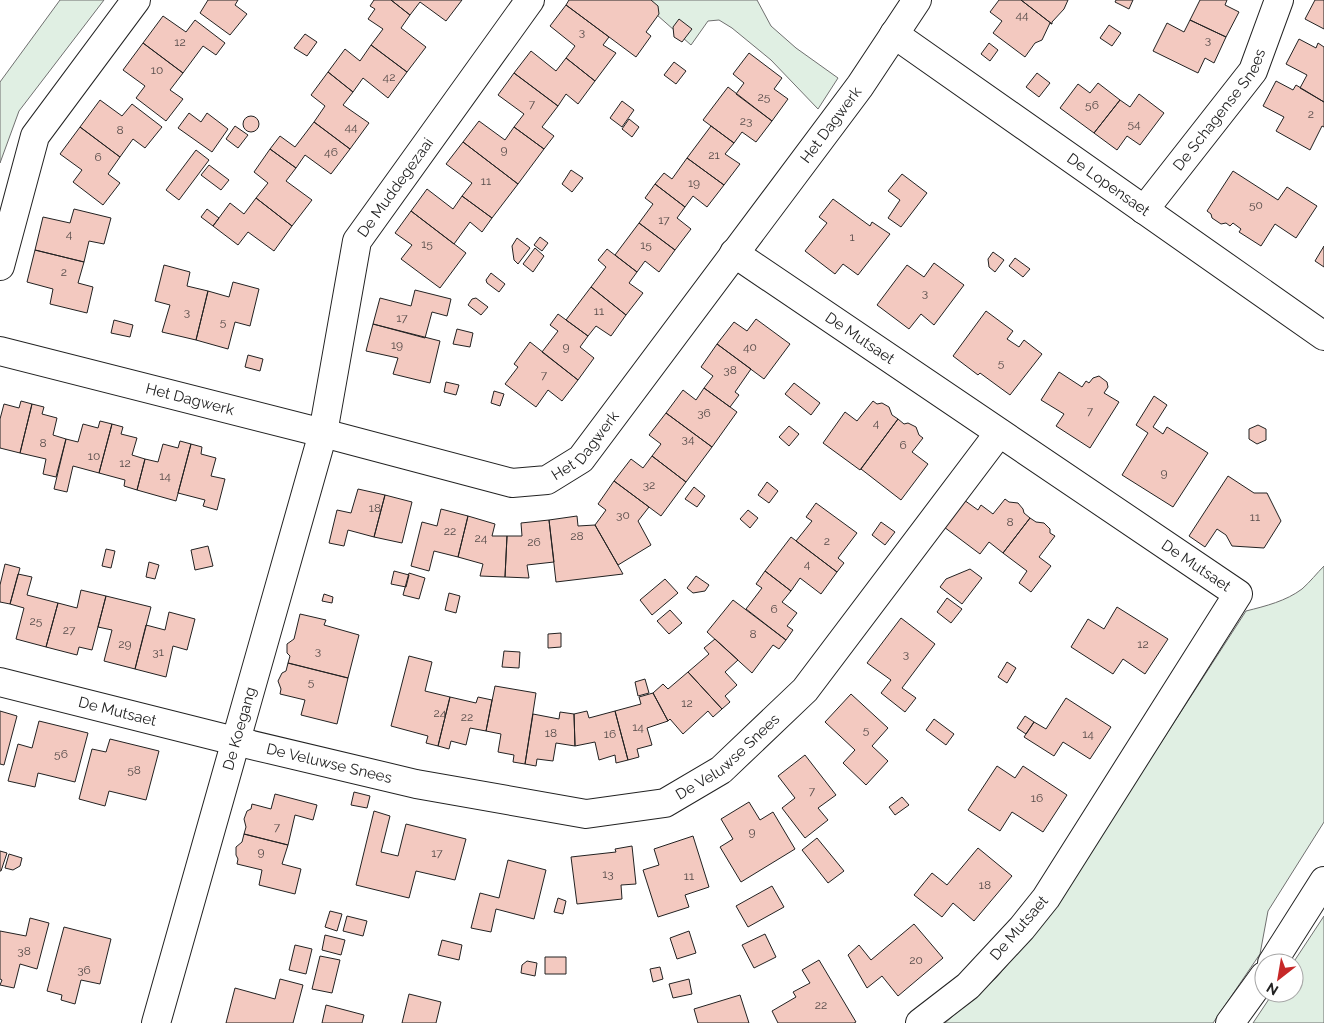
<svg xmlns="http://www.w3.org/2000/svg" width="1324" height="1023" font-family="Raleway,sans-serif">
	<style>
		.green { fill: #e0efe3; stroke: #6f6f6f }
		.building { fill: #f3c9c0; stroke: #222 }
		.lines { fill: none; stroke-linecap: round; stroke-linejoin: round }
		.minor-casing { stroke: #222; stroke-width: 30 }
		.major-casing { stroke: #222; stroke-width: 30 }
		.minor { stroke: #fff; stroke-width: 28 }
		.major { stroke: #fff; stroke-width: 28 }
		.labels { text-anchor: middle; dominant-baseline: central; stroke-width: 4; stroke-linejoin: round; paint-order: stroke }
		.number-label { font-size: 12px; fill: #564c4a }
		.street-label { font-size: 15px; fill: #222; stroke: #fff }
	</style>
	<rect width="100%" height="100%" fill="#fff"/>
	<path class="green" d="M60,0h44l-85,111 -19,52v-81z
		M640,0h117l14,26 25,22 42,30 -20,31 -47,-49 -39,-32 -13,-8 -11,1 -17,24z
		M1324,566v256l-56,89 -8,43 -47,69h-268l51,-45 35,-41 69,-100 146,-226c20,-5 40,-10 56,-22 8,-7 15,-16 22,-23z
		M1324,916v107h-71l20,-30h21l-1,-30z"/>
	<path class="building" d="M208,0h30l-3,5 12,9 -17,21 -30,-22z
		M374,0h17l19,15 -9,13 25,19 -19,25 -36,-27 12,-16 -15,-10 7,-10 -5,-3z
		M391,0h71l-16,21 -26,-19 -10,13z
		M569,0h82l7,6 1,8 -13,18 5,4 -15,21 -70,-52z
		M999,0h22l31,24 -2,-1 -8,17 -7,3 -10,14 -32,-24 9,-12 -12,-9z
		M1021,0h47l-4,9 -12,13v2z
		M1116,0h17l-4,9 -14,-7z
		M1200,0h27l-2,5 14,7 -13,25 -36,-17z
		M1315,0h9v29l-19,-10z
		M566,5l43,32 -6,8 13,8 -21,28 -29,-23 9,-12 -25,-20z
		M163,16l23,16 9,-12 30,23 -9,12 -13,-9 -20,27 -40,-30z
		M679,19l13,10 -10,13 -8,-5 -1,-10z
		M1190,20l36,17 -12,26 -9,-5 -7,15 -45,-22 14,-28 17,9z
		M1109,25l12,8 -9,13 -12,-8z
		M305,34l12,8 -10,14 -13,-8z
		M1299,39l17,9 2,-5 6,4v55l-24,-14 7,-13 -21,-11z
		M143,43l40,30 -13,17 13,9 -17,22 -30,-23 9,-12 -22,-16z
		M989,43l9,7 -8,11 -9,-7z
		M371,45l36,27 -19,26 -25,-20 -10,14 -25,-20 17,-23 15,12z
		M531,51l25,20 10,-13 29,23 -17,23 -12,-10 -8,12 -44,-33z
		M749,53l33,25 -8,11 14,10 -16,22 -36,-27 8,-11 -11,-9z
		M674,62l12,9 -10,13 -12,-9z
		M328,72l25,20 -10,13 26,18 -19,26 -36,-27 11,-16 -14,-11z
		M514,73l44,33 -16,21 12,9 -10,13 -30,-22 10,-13 -26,-19z
		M1037,73l13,10 -11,14 -13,-10z
		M1276,81l17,9 3,-5 28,17v25l-2,-1 -12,24 -34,-19 8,-14 -21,-11z
		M1098,83l22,17 -26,33 -34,-25 18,-24 12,9z
		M728,87l44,34 -16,21 -14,-10 -8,11 -31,-23z
		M1139,94l25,19 -24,32 -13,-9 -10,14 -23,-17 26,-33 10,7z
		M100,100l22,16 10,-12 30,23 -17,21 -12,-9 -13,18 -40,-30z
		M622,101l12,9 -12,17 -12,-9z
		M189,113l12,9 6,-9 21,16 -16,23 -34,-24z
		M243 124a8 8 0 1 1 16 0a8 8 0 1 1-16 0Z
		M629,119l10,8 -7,10 -10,-8z
		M479,121l26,19 9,-13 30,22 -26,35 -55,-42z
		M314,122l36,27 -19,25 -26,-19 -9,13 -26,-19 10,-13 15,11z
		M235,126l13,9 -10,13 -12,-9z
		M711,126l23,17 -9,11 15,10 -16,21 -37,-27z
		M80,127l40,30 -12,17 12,9 -17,22 -30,-23 9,-12 -22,-16z
		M463,142l55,42 -26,34 -30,-22 10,-13 -26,-19z
		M270,149l26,19 -10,13 26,19 -20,26 -36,-28 12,-15 -14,-11z
		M196,150l13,10 -30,40 -13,-10z
		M687,158l37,27 -17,22 -14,-11 -8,11 -30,-23 9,-11 8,6z
		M209,165l20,15 -8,10 -20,-15z
		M571,170l12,8 -11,14 -10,-8z
		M1233,171l45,29 9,-13 30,19 -21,32 -21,-14 -14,22 -22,-14 2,-3 -8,-6 -3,3 -4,-3 -5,1 -9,-6 -1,-4 -4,-3z
		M902,174l25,19 -26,34 -13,-9 12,-18 -12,-9z
		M655,184l30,23 -8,11 14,11 -16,21 -36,-27 14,-19 -8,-6z
		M427,189l26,20 9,-13 30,22 -10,14 -12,-10 -16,22 -43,-33z
		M256,198l36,28 -18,25 -26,-19 -10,13 -25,-19 17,-23 14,11z
		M833,199l37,27 2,-4 18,12 -32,41 -15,-11 -8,10 -30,-23 22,-28 -8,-6z
		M74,209l37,9 -7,26 -15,-3 -5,21 -49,-12 8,-33 27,6z
		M207,209l12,9 -6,8 -12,-9z
		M411,211l55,42 -26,35 -39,-29 11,-14 -17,-12z
		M639,223l36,27 -16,22 -14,-11 -8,11 -22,-17z
		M540,237l8,6 -6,8 -8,-6z
		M517,238l13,10 -12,16 -4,-4 -2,-14z
		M1324,246v21l-9,-6z
		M535,248l9,8 -11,16 -10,-8z
		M607,249l30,23 -8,11 14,10 -17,22 -35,-28 15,-20 -8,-7z
		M35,250l49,12 -6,21 15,4 -6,26 -37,-9 3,-15 -26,-7z
		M993,252l11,8 -9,12 -6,-5 -1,-8z
		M1015,258l15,11 -7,8 -14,-11z
		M934,263l30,22 -30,40 -13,-11 -12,15 -32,-24 30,-40 17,12z
		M164,265l26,7 -3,14 21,5 -12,49 -34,-8 8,-27 -15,-4z
		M491,273l14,11 -6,8 -12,-9 -1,-3z
		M233,282l26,7 -9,37 -15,-4 -7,27 -32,-9 12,-49 21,6z
		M591,287l35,28 -15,21 -15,-10 -8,10 -22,-16z
		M415,290l36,9 -4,17 -15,-4 -7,26 -52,-14 7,-26 31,8z
		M476,298l12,9 -7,8 -13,-10 4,-6z
		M986,311l27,20 -6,8 12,8 5,-7 18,14 -32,41 -30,-22 -2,2 -25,-19z
		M558,314l30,22 -8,11 14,11 -16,22 -36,-28 16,-21 -8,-6z
		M756,319l34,25 -26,35 -47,-35 17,-22 13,9z
		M114,320l19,5 -3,12 -19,-4z
		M373,324l67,17 -10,42 -37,-9 5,-16 -32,-7z
		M457,329l16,4 -3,14 -17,-3z
		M530,342l48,38 -16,21 -14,-11 -12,17 -31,-23 13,-17 -4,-3z
		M717,344l34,25 -16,23 4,3 -9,12 -26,-19 9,-12 -12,-9z
		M248,355l15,4 -3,12 -15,-4z
		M1059,372l23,15 4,-6 3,2 4,-5 6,-2 8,6 1,5 -4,6 15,9 -29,46 -34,-22 8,-12 -23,-14z
		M446,382l13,3 -3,10 -12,-3z
		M794,383l26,20 -9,12 -26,-21z
		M704,388l33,24 -25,35 -46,-34 17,-23 13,10z
		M494,391l10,3 -4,12 -9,-3z
		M1154,396l13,9 -14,22 10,7 4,-7 41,26 -35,54 -51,-32 26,-42 -12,-8z
		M21,401l11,3 -12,49 -20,-5v-29l4,-15 15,4z
		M873,401l4,3 5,-1 7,4 3,8 6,4 -38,51 -37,-27 22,-31 12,9z
		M32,404l12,3 -2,7 15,4 -4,17 13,4 -10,38 -13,-3 3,-15 -26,-6z
		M666,413l46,34 -26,35 -34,-26 9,-12 -12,-9z
		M898,419l6,5 4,-1 8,4 3,8 4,3 -11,14 16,12 -27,36 -40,-31z
		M100,421l12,3 -13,49 -26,-7 -6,26 -13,-3 12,-50 12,3 5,-18 15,4z
		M112,424l11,3 -2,7 16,4 -5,17 13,4 -8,31 -13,-4 1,-6 -26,-7z
		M1258,425l8,4v11l-9,4 -8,-5v-10z
		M789,426l10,8 -10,12 -10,-9z
		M180,441l11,3 -15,57 -39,-11 8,-31 13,3 5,-18 15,4z
		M191,444l11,3 -1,7 15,4 -5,18 14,3 -8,31 -14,-4 2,-6 -27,-7z
		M652,456l34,26 -25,34 -47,-35 17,-22 12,9z
		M1228,476l26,17h13l14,28 -17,27 -32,-2 -6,-11 -9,-6 -12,18 -16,-11z
		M614,481l35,26 -11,14 13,24 -33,20 -23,-40 11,-15 -8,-6z
		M767,482l11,9 -9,12 -11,-8z
		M694,487l11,9 -8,11 -12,-8z
		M358,489l27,6 -11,42 -26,-7 -4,16 -15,-3 8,-33 14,3z
		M385,495l27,7 -10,41 -28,-6z
		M1005,499l4,3 9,1 5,6 1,4 6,5 -27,35 -14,-11 -9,12 -36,-27 20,-27 14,10 3,-5 12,9z
		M816,503l41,30 -19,25 6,5 -7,9 -41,-31 16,-20 -6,-4z
		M441,509l27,7 -10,41 -24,-6 -5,20 -18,-5 11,-44 15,4z
		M748,510l10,8 -8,10 -10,-9z
		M468,516l27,8 -3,12h15l-2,41 -25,-1 3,-12 -25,-7z
		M577,516l1,10 17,-1 28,49 -67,8 -7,-62z
		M1030,518l6,4 8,1 6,6v4l5,3 -16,21 12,9 -20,26 -12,-9 8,-12 -24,-18z
		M549,520l5,42 -27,3 2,13 -24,-1 2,-41h15l-1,-13z
		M881,522l14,10 -10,13 -13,-10z
		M791,537l46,35 -16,22 -21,-16 -9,13 -26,-20z
		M208,546l5,20 -18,4 -4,-20z
		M106,549l9,2 -4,17 -9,-2z
		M149,562l10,3 -4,14 -9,-2z
		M5,564l15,4 -10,36 -10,-2v-17z
		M970,569l12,9 -20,26 -22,-17 6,-8z
		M394,571l15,4 -3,12 -15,-3z
		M765,571l26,20 -9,11 15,11 -10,13 6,4 -7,10 -40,-31 16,-21 -6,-4z
		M409,573l16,5 -6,21 -16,-4z
		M18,574l14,3 -5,18 31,8 -12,44 -30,-8 8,-31 -14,-4z
		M696,576l13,9 -4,6 -12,2 -6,-5z
		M665,579l13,14 -26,22 -12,-15z
		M81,590l25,6 -14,54 -13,-3 -2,8 -31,-8 12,-44 19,5z
		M449,593l11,3 -4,17 -11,-3z
		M324,594l9,3 -1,6 -10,-2z
		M106,596l45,11 -16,62 -31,-8 8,-31 -14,-3z
		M947,598l15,11 -11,14 -14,-11z
		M733,600l53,40 -7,9 -6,-4 -21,28 -45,-41z
		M1117,607l51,32 -23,35 -22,-15 -10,15 -42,-27 17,-28 16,10z
		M670,610l12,13 -13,11 -12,-13z
		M169,612l26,7 -8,31 -14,-4 -7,31 -31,-8 11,-44 19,5z
		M300,614l26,6 -2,5 35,10 -11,43 -60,-15 2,-7 -3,-3v-9l7,-5z
		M901,618l34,26 -33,44 14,10 -11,14 -24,-19 10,-13 -24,-17z
		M561,633v14l-13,1v-14z
		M715,639l23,21 -13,12 12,13 -12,11 5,6 -8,7 -34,-37 21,-18 -5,-6z
		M504,651l16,1 -1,16 -17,-1z
		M409,656l23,6 -7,29 25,6 -12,49 -12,-3 2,-7 -37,-10z
		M1007,662l9,6 -9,15 -9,-6z
		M288,663l60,15 -11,46 -36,-9 4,-15 -25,-6 1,-5 -3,-8 4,-8 4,-2z
		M688,672l34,37 -9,8 -5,-6 -25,23 -13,-15 -2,2 -15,-28 10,-9 5,5z
		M645,679l4,14 -11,3 -3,-14z
		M495,686l41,7 -11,71 -12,-2 1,-7 -16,-3 3,-18 -15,-3z
		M653,693l15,28 -21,7 5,17 -15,4 2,8 -11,3 -13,-49 26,-7 -2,-7z
		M851,694l37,34 -16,18 16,15 -22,24 -23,-22 12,-13 -30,-28z
		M450,697l26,6 2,-6 14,3 -6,31 -16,-3 -4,17 -15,-4 -2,8 -11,-3z
		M1066,698l45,29 -21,32 -27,-17 -9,14 -30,-19 10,-15 12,7z
		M0,711l17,5 -13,49 -4,-1z
		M587,711l2,7 26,-7 13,49 -12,3 -1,-8 -16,5 -4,-18 -20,4 -1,-32z
		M560,712l14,2 1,32 -19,-3 -3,18 -16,-2 -1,7 -11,-2 8,-50 26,5z
		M1025,716l9,6 -8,12 -9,-6z
		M934,719l20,15 -8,11 -20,-15z
		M39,721l49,12 -13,49 -37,-9 -3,14 -27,-6 10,-37 14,4z
		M110,739l49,12 -13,49 -37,-9 -4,15 -26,-7 13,-50 14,3z
		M805,755l31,40 -18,13 10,12 -23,18 -23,-30 13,-10 -17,-22z
		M997,766l18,12 8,-12 44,29 -24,37 -31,-20 -12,19 -32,-21z
		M354,792l16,4 -3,12 -16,-3z
		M275,794l42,11 -4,15 -18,-5 -7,30 -44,-11 2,-7 -2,-8 3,-8 4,-2 1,-5 19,5z
		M902,797l7,8 -14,10 -6,-8z
		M749,802l11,18 13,-8 22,37 -54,33 -21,-35 13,-8 -12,-20z
		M374,811l16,5 -9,36 17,4 8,-32 60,15 -11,41 -39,-9 -7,27 -53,-13z
		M244,834l44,11 -6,19 19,5 -6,25 -36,-9 3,-15 -25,-6 1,-5 -2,-4v-8l6,-5z
		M693,836l16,51 -24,8 4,12 -31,10 -15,-47 16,-5 -5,-16z
		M817,838l27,33 -16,12 -26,-33z
		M632,846l4,38 -15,1 1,14 -45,5 -6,-47 45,-5 -1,-3z
		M978,848l34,28 -38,45 -21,-18 -11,14 -28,-22 18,-22 15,12z
		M0,851l7,2 -6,18h-1z
		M9,854l13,4 -2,8 -7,4 -8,-2z
		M508,860l38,10 -12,49 -38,-10 -5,23 -20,-4 9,-35 19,5z
		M772,886l12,21 -36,20 -12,-21z
		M558,898l8,3 -3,13 -9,-2z
		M330,911l12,3 -5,17 -12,-4z
		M347,916l20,5 -4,15 -20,-5z
		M30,918l19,5 -12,46 -17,-5 -6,24 -14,-3 2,-5 -2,-1v-48l26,5z
		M914,924l29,34 -45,38 -16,-20 -15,12 -19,-33 11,-10 12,15z
		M64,927l47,12 -11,45 -19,-4 -6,24 -14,-4 1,-5 -15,-4z
		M689,931l7,22 -19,6 -7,-21z
		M765,934l11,23 -22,11 -12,-23z
		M325,935l20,5 -4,15 -19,-5z
		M442,940l20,5 -3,15 -21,-5z
		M295,945l17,4 -6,25 -17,-4z
		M320,956l20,4 -8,33 -20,-4z
		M545,957h21v17h-21z
		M819,960l37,62 -2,1h-76l-6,-12 24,-14 -3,-5 17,-9 -8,-13z
		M527,961l10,2 -2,13 -14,-3 1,-8z
		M660,967l3,12 -10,3 -3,-13z
		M280,979l23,6 -10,38h-67l9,-35 40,11z
		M689,979l3,15 -19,4 -4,-14z
		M409,994l32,8 -5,21h-34z
		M740,995l9,28h-51l-4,-14z
		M326,1005l38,10 -2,8h-40z"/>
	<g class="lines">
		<defs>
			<g id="minor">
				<path id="s1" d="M894,34l430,302"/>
				<path id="s2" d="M1144,210l109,-139 26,-71"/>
				<path id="s3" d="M734,253l504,341 -192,304 -24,30 -54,58 -48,37"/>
				<path d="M0,266l35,-130 101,-136"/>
				<path id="s4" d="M0,351l323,82 189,50 35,-3 34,-21 279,-373 57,-86"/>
				<path id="s5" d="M0,682l235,59 181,43 170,30 79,-11 56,-33 84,-80 194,-257"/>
				<path id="s6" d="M156,1023l167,-590 34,-192 173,-241"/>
			</g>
			<path id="major" d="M1272,963l52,-82
				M1230,1023l34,-47"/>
		</defs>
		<use href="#minor" class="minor-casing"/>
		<use href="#major" class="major-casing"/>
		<use href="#minor" class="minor"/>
		<use href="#major" class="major"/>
	</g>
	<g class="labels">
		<g class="number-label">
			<text x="1022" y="15">44</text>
			<text x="582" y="32">3</text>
			<text x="1208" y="40">3</text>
			<text x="180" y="42">12</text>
			<text x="157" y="70">10</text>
			<text x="389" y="77">42</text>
			<text x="764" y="97">25</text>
			<text x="532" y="104">7</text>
			<text x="1092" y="105">56</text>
			<text x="1311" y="114">2</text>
			<text x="746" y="121">23</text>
			<text x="1134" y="124">54</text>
			<text x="351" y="127">44</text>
			<text x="120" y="130">8</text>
			<text x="504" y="150">9</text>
			<text x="331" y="152">46</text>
			<text x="714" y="155">21</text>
			<text x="98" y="157">6</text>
			<text x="486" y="181">11</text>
			<text x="694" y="183">19</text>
			<text x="1256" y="205">50</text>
			<text x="664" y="220">17</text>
			<text x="69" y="234">4</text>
			<text x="852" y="237">1</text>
			<text x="427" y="244">15</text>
			<text x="646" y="245">15</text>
			<text x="64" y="272">2</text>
			<text x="925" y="293">3</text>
			<text x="599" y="311">11</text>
			<text x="187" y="312">3</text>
			<text x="402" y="318">17</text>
			<text x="223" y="322">5</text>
			<text x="397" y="345">19</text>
			<text x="566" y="347">9</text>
			<text x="750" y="347">40</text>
			<text x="1001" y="363">5</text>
			<text x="730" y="370">38</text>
			<text x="544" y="375">7</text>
			<text x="1090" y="411">7</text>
			<text x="704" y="413">36</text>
			<text x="876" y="423">4</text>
			<text x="688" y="439">34</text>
			<text x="43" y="443">8</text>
			<text x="903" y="445">6</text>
			<text x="94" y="456">10</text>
			<text x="125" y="463">12</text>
			<text x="1164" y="473">9</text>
			<text x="165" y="476">14</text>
			<text x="649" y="485">32</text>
			<text x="375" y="508">18</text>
			<text x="623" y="515">30</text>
			<text x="1255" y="517">11</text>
			<text x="1010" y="522">8</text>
			<text x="450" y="531">22</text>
			<text x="577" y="536">28</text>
			<text x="481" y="538">24</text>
			<text x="827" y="541">2</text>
			<text x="534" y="542">26</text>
			<text x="807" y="564">4</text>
			<text x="774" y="609">6</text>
			<text x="36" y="621">25</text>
			<text x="69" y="630">27</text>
			<text x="753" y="634">8</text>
			<text x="125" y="644">29</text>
			<text x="1143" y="644">12</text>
			<text x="318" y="651">3</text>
			<text x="158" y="652">31</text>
			<text x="906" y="654">3</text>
			<text x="311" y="682">5</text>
			<text x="687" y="703">12</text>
			<text x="440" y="713">24</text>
			<text x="467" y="717">22</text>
			<text x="638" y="727">14</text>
			<text x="866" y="730">5</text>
			<text x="551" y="733">18</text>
			<text x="610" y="734">16</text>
			<text x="1088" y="734">14</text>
			<text x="61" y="754">56</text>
			<text x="134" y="770">58</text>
			<text x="812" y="791">7</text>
			<text x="1037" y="798">16</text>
			<text x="277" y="827">7</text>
			<text x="752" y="832">9</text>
			<text x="261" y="852">9</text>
			<text x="437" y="853">17</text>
			<text x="608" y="874">13</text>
			<text x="689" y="876">11</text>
			<text x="985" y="885">18</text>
			<text x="24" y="951">38</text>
			<text x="916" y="960">20</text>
			<text x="84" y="970">36</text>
			<text x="821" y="1005">22</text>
		</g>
		<g class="street-label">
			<text stroke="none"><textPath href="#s2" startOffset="126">De Schagense Snees</textPath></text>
			<text stroke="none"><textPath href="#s4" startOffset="1021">Het Dagwerk</textPath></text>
			<text stroke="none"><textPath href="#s1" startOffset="262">De Lopensaet</textPath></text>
			<text stroke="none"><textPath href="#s6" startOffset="874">De Muddegezaai</textPath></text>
			<text stroke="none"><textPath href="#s3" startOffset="152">De Mutsaet</textPath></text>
			<text stroke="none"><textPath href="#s4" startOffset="196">Het Dagwerk</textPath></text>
			<text stroke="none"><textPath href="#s4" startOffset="616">Het Dagwerk</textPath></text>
			<text stroke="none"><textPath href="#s3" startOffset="558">De Mutsaet</textPath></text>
			<text stroke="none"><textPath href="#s5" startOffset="121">De Mutsaet</textPath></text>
			<text stroke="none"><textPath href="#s6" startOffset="306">De Koegang</textPath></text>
			<text stroke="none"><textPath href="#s5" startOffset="759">De Veluwse Snees</textPath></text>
			<text stroke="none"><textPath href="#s5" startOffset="339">De Veluwse Snees</textPath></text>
			<text transform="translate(1019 928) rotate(-49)">De Mutsaet</text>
		</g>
	</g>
	<g transform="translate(1279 978) rotate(211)"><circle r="24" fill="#ffffff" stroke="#a7a7a7"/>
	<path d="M0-4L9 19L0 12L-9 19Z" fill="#c62828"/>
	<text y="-8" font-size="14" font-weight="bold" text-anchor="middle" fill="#222222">N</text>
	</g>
</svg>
